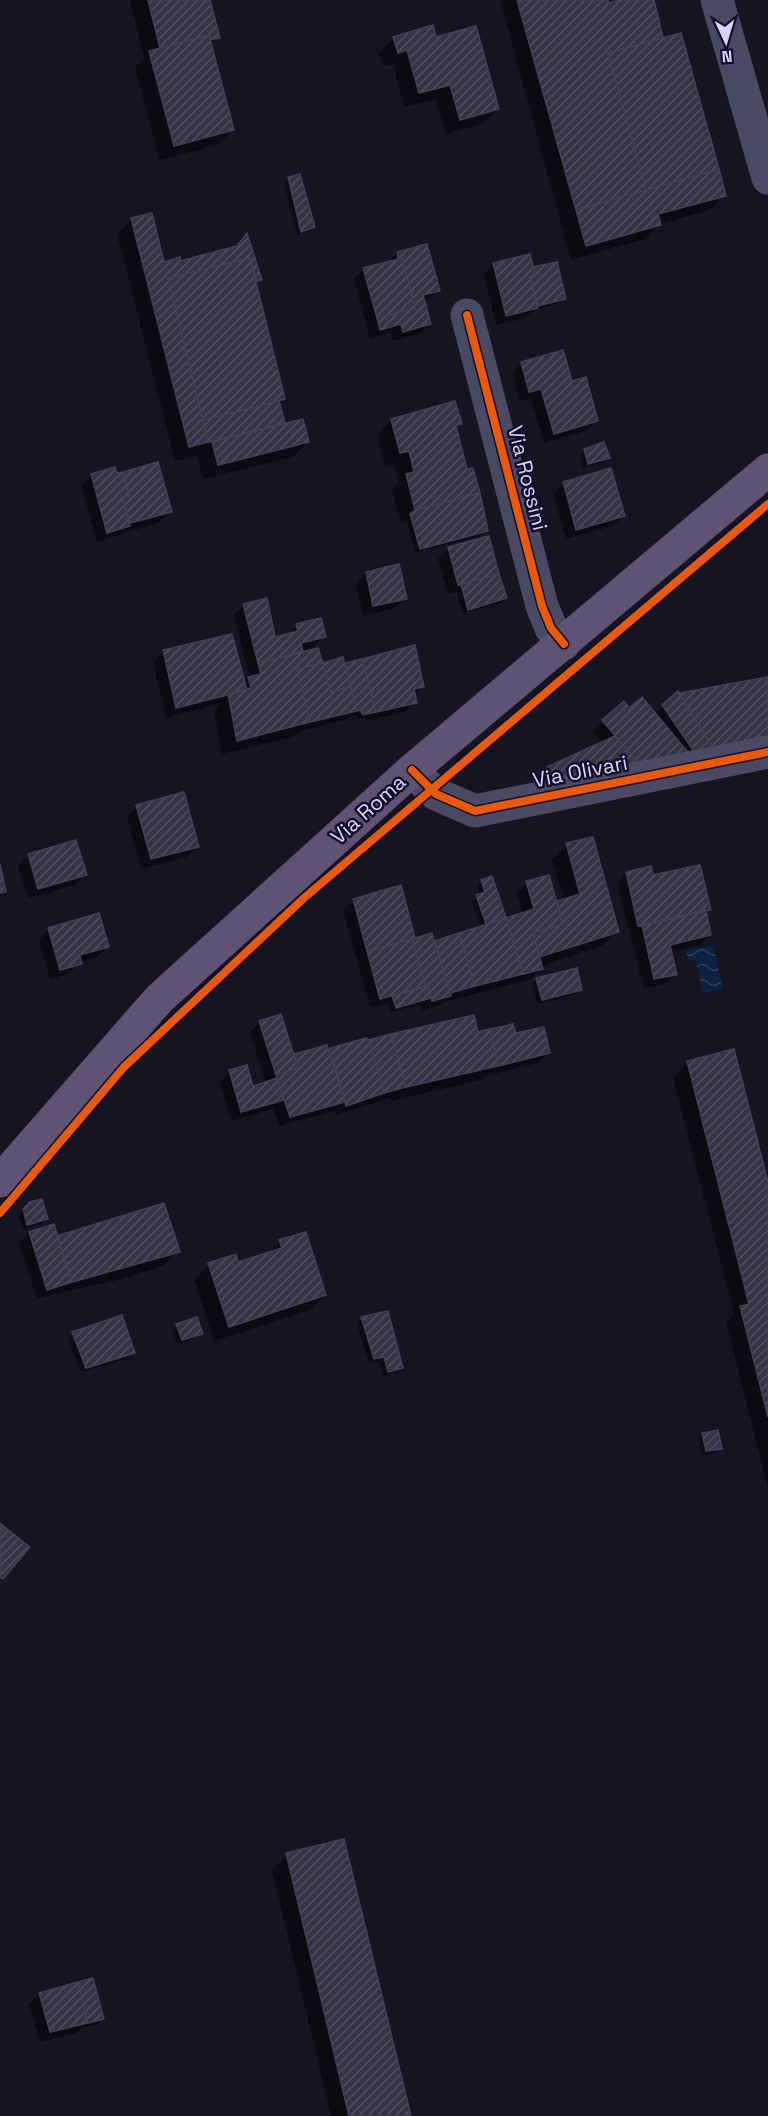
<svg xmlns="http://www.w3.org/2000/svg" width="768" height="2116" font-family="'Space Grotesk',sans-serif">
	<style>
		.water { fill: url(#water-waves) }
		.shadow { fill: #0007 }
		.building { fill: url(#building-hatch); stroke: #433f54; stroke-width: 1.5 }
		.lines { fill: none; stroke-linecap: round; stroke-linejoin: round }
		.minor { stroke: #4a4962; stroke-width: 33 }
		.major { stroke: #5e5373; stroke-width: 33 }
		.cycleway-casing { stroke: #130f26; stroke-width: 11 }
		.cycleway { stroke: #e8590c; stroke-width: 8 }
		.labels { text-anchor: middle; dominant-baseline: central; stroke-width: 5; stroke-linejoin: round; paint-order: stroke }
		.street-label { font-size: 21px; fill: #d9d4ff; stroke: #130f26 }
	</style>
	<defs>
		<pattern id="water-waves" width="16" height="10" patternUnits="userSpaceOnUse" patternTransform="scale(1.5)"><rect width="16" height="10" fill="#0d2144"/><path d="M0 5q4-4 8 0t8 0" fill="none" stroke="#304060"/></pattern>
		<pattern id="building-hatch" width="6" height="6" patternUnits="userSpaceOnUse" patternTransform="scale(1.5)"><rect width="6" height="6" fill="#343243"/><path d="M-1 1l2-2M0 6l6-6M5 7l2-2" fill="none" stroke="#514f5f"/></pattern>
	</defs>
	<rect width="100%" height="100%" fill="#161421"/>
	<path class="water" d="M713,945l10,44 -20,4 -8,-34 -7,1 -2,-9z"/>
	<path class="shadow" d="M130,0h79l9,37 -8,8 23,85 -15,15 -59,15 -24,-93 9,-9z
		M500,0h106l2,5 17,-5h27l10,40 62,155 -14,15 -50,14 -15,15 -74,21z
		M394,38l41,1 63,70 -15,15 -37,10 -10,-35 -32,8 -11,-43 -10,2 -4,-13z
		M288,179l26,48 -5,5 -12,3 -13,-52z
		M131,220l32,44 16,-2 54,-13 13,-13 14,44 -5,5 28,114 -5,4 5,22 25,17 -15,15 -90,22 -6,-23 -22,5 -58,-227z
		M397,253l41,37 -14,12 6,22 -11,10 -26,7 -2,-8 -21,6 -16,-60 10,-10 24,-6z
		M494,264l38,5 33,29 -5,5 -25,7 -9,8 -30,7 -12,-51z
		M522,363l49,19 26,39 -11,10 -42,12 -13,-45 -12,3 -7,-28z
		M392,420l68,4 -5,5 31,101 -5,5 -66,18 -8,-31 -6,2 -9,-34 7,-7 -5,-18 -9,2 -8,-32z
		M585,450l23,8 -5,4 -20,6 -3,-13z
		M92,475h24l54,36 -10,11 -63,20 -16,-57z
		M563,484l61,31 -11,11 -47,13 -13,-45z
		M488,538l18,60 -5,5 -38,10 -6,-21 -9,2 -10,-35 10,-10z
		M398,566l7,32 -10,10 -32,8 -7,-32 10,-11z
		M244,605l30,34 13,-4 10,-9 27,10 -10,11 -13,3 17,16 26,-1 17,-4 62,25 -9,10 1,6 -10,10 -39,9 -1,-4 -7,2 -3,-5 -10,6 -47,12 -5,5 -71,17 -8,-43 7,-8 -55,15 -13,-56 10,-10 80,29 6,-6 -15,-60z
		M768,679v78l-221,13 9,24 -11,3 -8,-19 11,-10 55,-25 -10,-12 31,-28 5,7 26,4 22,-21z
		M137,806l60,40 -10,11 -46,12 -14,-52z
		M567,845l50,86 -15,15 -62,20 1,3 -10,10 -87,23 -5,4 -17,4 -2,-6 -29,8 -3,-9 -18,5 -27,-98 11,-10 46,-13 14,52 20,4 47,-15 -9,-27 8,-6 -3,-9 5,-5 22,36 -4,4 23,-7 -6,-21 10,-10 29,20 8,-3 -12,-40z
		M29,855l56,19 -10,11 -47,13 -10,-32z
		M627,873l25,4 57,32 -4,4 5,22 -10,10 -30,7 5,22 -10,10 -21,5 -27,-106z
		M49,929l58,18 -10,10 -17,5 -10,11 -20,7 -11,-40z
		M537,980l44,9 -5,5 -39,10 -5,-20z
		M260,1022l33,34 98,-21h123l35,18 -11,10 -52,13 -5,4 -90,21 -1,-3 -54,17 -1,-4 -56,15 -5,-17 -43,12 -11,-39 10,-10 22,16 14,-4 -16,-52z
		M688,1063l80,125v301l-42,-167 8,-8 -61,-237z
		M25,1208l21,11 -5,5 -18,5 -4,-14z
		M30,1233l27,5 121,13 -15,15 -62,19 -1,-2 -63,16 -18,-56z
		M280,1242l45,53 -15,15 -96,31 -20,-62 15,-14 28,-1 31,-10z
		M362,1318l40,49 -5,5 -14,4 -4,-15 -10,2 -12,-40z
		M177,1325l24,8 -5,5 -19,6 -5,-14z
		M73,1333l60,20 -5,5 -47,14 -13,-34z
		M703,1434l17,14 -5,5 -13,2 -4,-16z
		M287,1855l122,261h-78l-59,-246z
		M40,1994l62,25 -4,5 -16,4 -6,5 -36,9 -11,-38z"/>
	<path class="building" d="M148,0h62l10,38 -9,2 -2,-5 -49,13z
		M517,0h91l1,3 10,-3h35l9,38 -55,15 38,137 -70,20z
		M433,25l3,12 40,-11 23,83 -39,11 -10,-35 -31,8 -12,-43 -9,3 -5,-16z
		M681,33l38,136 -73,21 -38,-137z
		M209,35l25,95 -60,16 -25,-95z
		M719,169l7,27 -68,18 3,11 -75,21 -10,-36z
		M300,174l15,53 -14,5 -13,-55z
		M152,213l12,49 16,-5v4l57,-15 10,-13 15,47 -6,2 -6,-24 -82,20 40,164 -19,5 -58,-229z
		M427,244l13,47 -17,4 8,29 -28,8 -2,-8 -21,6 -3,-12 38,-10 -13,-50h-4l-1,-6z
		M530,254l5,21 -5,1 8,32 -32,8 -13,-53z
		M250,258l35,141 -82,21 -35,-142z
		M402,258l13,50 -38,10 -14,-50z
		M557,262l9,37 -29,7 -7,-30 5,-1 -2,-8z
		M563,350l9,31 14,-4 12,44 -44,13 -13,-45 -12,3 -8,-30z
		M279,401l6,22 -77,19 -5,-22z
		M455,401l7,23 -6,2 11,43 6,-1 7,25 -65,17 -9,-36 8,-2 -5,-21 -9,2 -9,-34z
		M303,419l6,23 -91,23 -6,-23z
		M604,442l6,16 -22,6 -4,-15z
		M158,462l14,50 -42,11 -8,-26 7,-2 -6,-23z
		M115,467l2,6 6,-1 6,23 -7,2 8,29 -23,7 -16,-59z
		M611,468l14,48 -49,14 -13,-48z
		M480,493l8,38 -68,18 -10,-35 5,-4z
		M489,536l10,38 -41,11 -10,-38z
		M399,564l8,35 -34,7 -7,-34z
		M499,574l8,24 -39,12 -7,-26z
		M267,598l8,39 23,-6 -2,-7 25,-6 5,19 -25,6 2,9 -45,11 -15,-59z
		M232,634l15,56 -71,18 -13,-58z
		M415,645l9,42 -10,2 3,14 -41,9 -14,-53z
		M318,648l5,15 -26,6 13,53 -73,19 -9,-47 23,-6 -3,-11 13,-3 -3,-11z
		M343,657l8,30 -21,5 -7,-29z
		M362,659l14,53 -13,3 -3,-5 -3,1 -12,-48z
		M323,663l7,29 21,-5 6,24 -47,11 -13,-53z
		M768,677v67l-52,8 -37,-59z
		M678,691l1,2 37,60 -19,3 -35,-51z
		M642,697l50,60 -51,10 -39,-47 22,-19 5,7z
		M615,736l26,31 -85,21 -9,-21z
		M184,792l15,55 -48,12 -15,-54z
		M593,837l26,95 -80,25 -6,-24 30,-9 -6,-23 23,-7 -14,-51z
		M76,840l11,35 -49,14 -10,-35z
		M0,864l6,28 -6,1z
		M700,865l11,45 -73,16 -12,-54 25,-6 2,9z
		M549,875l14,49 -30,9 10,36 -20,5 -17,-56 28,-9 -8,-28z
		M492,876l14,42 -20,6 -10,-29 9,-3 -4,-12z
		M401,885l14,53 -48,13 -14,-52z
		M706,910l5,25 -41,10 7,30 -23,4 -12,-54z
		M99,913l10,34 -29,8 2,9 -22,6 -12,-42z
		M506,918l17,56 -48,12 -16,-53z
		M432,933l19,63 -19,5 -4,-15h-3l-13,-47z
		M459,933l16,53 -25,7 -15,-52z
		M412,939l13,47 -45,13 -13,-48z
		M577,968l5,22 -40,10 -6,-22z
		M428,986l3,12 -35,10 -4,-12z
		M281,1014l17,54 -22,7 -17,-54z
		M474,1015l4,17 12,-3 8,37 -92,21 -15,-53z
		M513,1024l3,9 28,-6 6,26 -52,13 -8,-37z
		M391,1034l15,53 -22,6 -15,-53z
		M366,1038l3,2 15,53 -38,13 -16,-58z
		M327,1045l18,57 -55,15 -14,-42 22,-7 -4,-14z
		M734,1049l34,133v235l-28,-111 9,-2 -62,-243z
		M247,1065l6,21 24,-8 7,22 -43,12 -12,-42z
		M42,1199l6,20 -21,6 -4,-16 7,-7z
		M164,1203l16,49 -108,30 -15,-46z
		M54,1224l18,58 -25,8 -18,-58z
		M306,1232l20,63 -97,32 -21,-64 28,-9 2,8 44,-14 -3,-8z
		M388,1311l15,57 -15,4 -4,-15 -10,2 -13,-42z
		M122,1315l13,38 -49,15 -14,-36z
		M197,1317l6,17 -21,6 -6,-16z
		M718,1430l4,19 -16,2 -4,-18z
		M0,1523l6,5 -6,6z
		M6,1528l24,19 -27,32 -3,-2v-43z
		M344,1839l67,277h-62l-63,-263z
		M93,1978l11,41 -16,4 -10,-41z
		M78,1982l10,41 -38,9 -11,-39z"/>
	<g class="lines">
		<path class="minor" d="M717,0l51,178
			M467,315l75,291 9,22 13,16
			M412,770l24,24 39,17 293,-59"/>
		<path class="major" d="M0,1181l159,-182 253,-229 356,-300"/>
		<defs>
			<path id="cycleway" d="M467,315l75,291 9,22 13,16
				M412,770l24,24 39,17 293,-59
				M0,1213l124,-146 180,-169 464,-394"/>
		</defs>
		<use href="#cycleway" class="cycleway-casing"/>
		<use href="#cycleway" class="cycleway"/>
	</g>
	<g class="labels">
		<g class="street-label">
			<text transform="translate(528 478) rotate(76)">Via Rossini</text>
			<text transform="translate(580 771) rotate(-11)">Via Olivari</text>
			<text transform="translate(368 809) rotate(-42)">Via Roma</text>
		</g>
	</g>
	<g transform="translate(726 42) rotate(176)" stroke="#130f26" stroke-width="4.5" paint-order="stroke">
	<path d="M0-4.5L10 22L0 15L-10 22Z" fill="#d9d4ff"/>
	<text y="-9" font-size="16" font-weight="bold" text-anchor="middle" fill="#d9d4ff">N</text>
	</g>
</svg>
